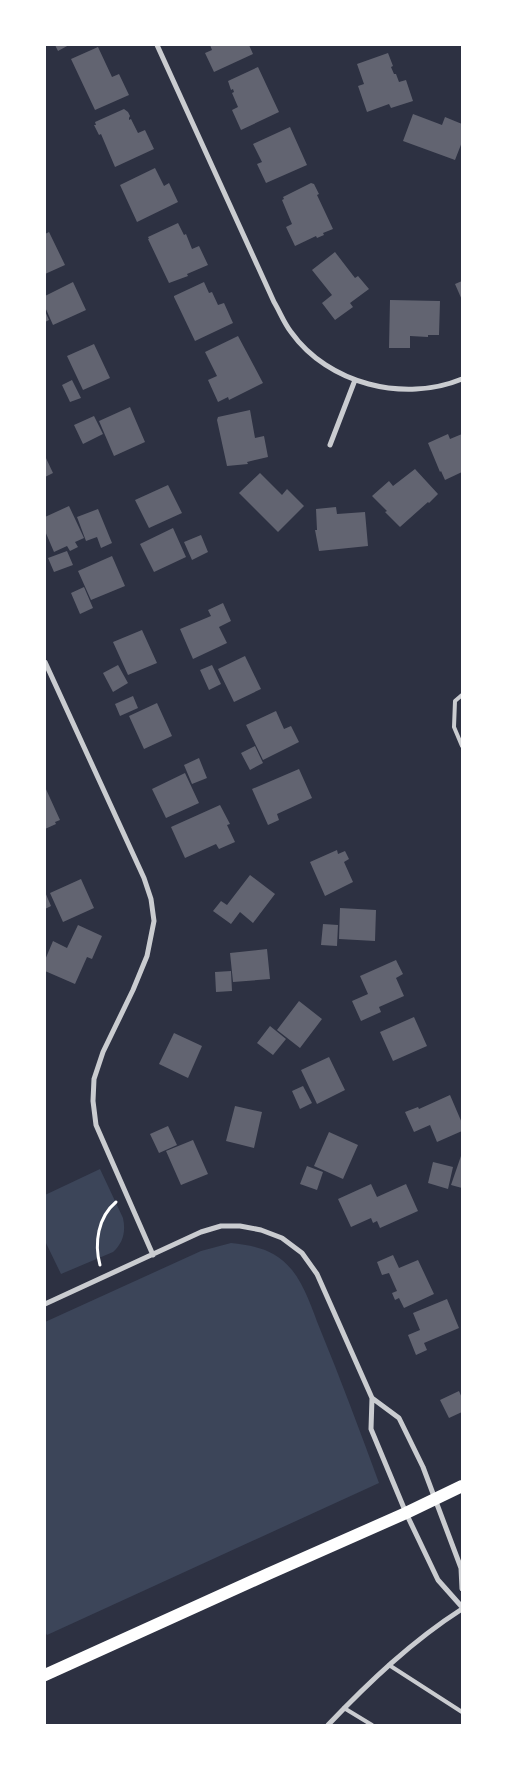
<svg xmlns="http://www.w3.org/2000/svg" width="507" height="1770" font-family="'Golos Text',sans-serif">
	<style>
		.green { fill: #3c4559 }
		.building { fill: #626471 }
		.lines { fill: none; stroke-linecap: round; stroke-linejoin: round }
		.path { stroke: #fff; stroke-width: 3 }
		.service { stroke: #caccd0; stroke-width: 4 }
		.minor { stroke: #caccd0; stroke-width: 5 }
		.primary { stroke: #fff; stroke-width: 12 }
	</style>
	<rect width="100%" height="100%" fill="#2d3142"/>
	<path class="green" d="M100,1169l23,49c3,14 0,25 -10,34l-52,22 -16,-33v-46z
		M231,1243c24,3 44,6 61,27 13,16 20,39 28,59 21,51 40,102 59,154l-332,152 -2,-3v-310l156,-71z"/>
	<path class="building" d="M55,45h14l-11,6z
		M210,45h39l4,9 -39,18 -9,-19 7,-3z
		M98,47l14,30 7,-3 10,21 -34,15 -24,-51z
		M388,53l5,13 -2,1 3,7h2l3,8 7,-2 7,21 -22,7 -2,-4 -22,8 -9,-26 6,-2 -7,-20z
		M258,67l21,45 -38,18 -9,-20 6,-3 -6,-14 2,-1 -1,-3 -2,1 -3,-9z
		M124,109l4,3 2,4 -1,2v2l2,-1 7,14 7,-3 9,19 -39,18 -14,-33 -2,1 -5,-10h2l-1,-3z
		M413,114l29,11 3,-8 17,7v18l-7,18 -52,-19z
		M290,127l17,38 -41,18 -9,-19 5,-2 -9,-18z
		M155,168l9,18 5,-3 9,19 -41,20 -17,-37z
		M311,183l3,1 5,10 -2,1 16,34 -10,4 1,2 -7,3 -1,-2 -21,10 -9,-19 6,-3 -10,-24 2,-1 -1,-2z
		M178,223l6,12 2,-1 6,15 7,-3 9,19 -21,9 1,2 -19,7 -21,-44h1l-1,-2z
		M49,232l16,33 -20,9v-40z
		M335,252l20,26 3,-2 11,13 -19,14 3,4 -18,13 -13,-17 10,-8 -20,-25z
		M462,281v19l-7,-16z
		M73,282l13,28 -33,15 -8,-18v-11z
		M204,282l5,11 3,-1 6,13 6,-2 9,20 -38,18 -21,-44v-1z
		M390,300l50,1 -1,34h-11v2l-18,-1v12h-21z
		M45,311l4,9 -4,2z
		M238,336l25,47 -34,17 -1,-3 -10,5 -10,-22 9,-4 -12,-24z
		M94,344l16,34 -27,12 -16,-34z
		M72,380l9,18 -11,4 -8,-17z
		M130,407l15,35 -31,14 -15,-35z
		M250,410l5,28 9,-2 4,21 -21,5 1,2 -21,2 -10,-46 1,-3z
		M94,416l9,18 -20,10 -9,-19z
		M448,434l2,5 12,-5v38l-17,8 -4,-9 -1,1 -12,-29z
		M45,456l8,17 -8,4z
		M415,469l23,25 -9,9 -1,-1 -28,25 -15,-15 2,-1 -15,-15 17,-15 4,5z
		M260,473l22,22 5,-6 17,17 -26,26 -39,-39z
		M168,485l14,28 -33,15 -14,-28z
		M69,506l15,32 -9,4 3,5 -8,4 -3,-5 -13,6 -9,-21v-14z
		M336,507l1,7 28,-2 3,34 -49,5 -4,-21h2l-1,-21z
		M98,509l14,34 -11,5 -4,-11 -11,4 -9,-24z
		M173,528l13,29 -32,15 -14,-28z
		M201,535l7,17 -16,8 -8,-18z
		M67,551l6,14 -19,7 -6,-14z
		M112,556l13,30 -34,14 -13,-29z
		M84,587l9,21 -13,6 -9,-21z
		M223,603l8,18 -12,6 8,16 -34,16 -13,-30 31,-13 -3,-6z
		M142,630l15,33 -29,12 -15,-33z
		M245,656l16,33 -27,13 -16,-33z
		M118,665l10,18 -15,9 -10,-19z
		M212,665l9,19 -12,6 -9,-20z
		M133,696l5,12 -18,8 -5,-12z
		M157,703l15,33 -28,13 -15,-33z
		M276,711l8,18 7,-3 8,16 -36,18 -17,-35z
		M255,746l8,17 -13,7 -9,-17z
		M199,758l8,20 -15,6 -8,-19z
		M299,769l13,29 -35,16 2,6 -11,5 -16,-36z
		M185,773l14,30 -33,15 -14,-29z
		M45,787l15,33 -5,2 1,2 -11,5z
		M220,805l10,19 -3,1 8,17 -16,7 -3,-5 -31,14 -14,-31z
		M337,850l1,4 7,-3 4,8 -5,3 9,20 -28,14 -15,-34z
		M250,875l25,19 -22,29 -13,-11 -9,12 -18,-13 8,-10 6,4z
		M81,879l13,29 -31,14 -13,-29z
		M45,892l6,14 -6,3z
		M340,908l36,2 -1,31 -36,-2z
		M323,924l15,1 -1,21 -16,-1z
		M78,925l24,11 -10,23 -5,-2 -12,27 -30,-13v-11l8,-19 14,7z
		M267,949l3,30 -37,3 -3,-29z
		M396,960l7,14 -7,4 8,18 -25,11 2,5 -20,9 -9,-20 16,-7 -8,-18z
		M231,971l1,20 -16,1 -1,-20z
		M299,1001l23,18 -22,29 -23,-18z
		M414,1017l13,29 -34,15 -13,-29z
		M270,1026l16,13 -13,16 -16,-12z
		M174,1033l28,13 -14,32 -29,-14z
		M329,1057l16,33 -28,14 -16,-34z
		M303,1086l9,17 -12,6 -8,-18z
		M450,1095l12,28v8l-25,11 -7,-17 -16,7 -9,-20 13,-5 1,2z
		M235,1106l27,6 -8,36 -28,-7z
		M168,1126l9,19 -18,8 -9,-19z
		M329,1132l29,13 -15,34 -29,-13z
		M193,1140l15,34 -27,11 -15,-34z
		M462,1153v35l-11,-3z
		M433,1162l20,5 -5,22 -20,-6z
		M307,1166l16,6 -6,18 -17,-6z
		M371,1184l6,13 29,-13 12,27 -38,17 -3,-7 -4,2 -2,-5 -20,9 -13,-28z
		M393,1255l6,13 19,-8 16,34 -30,14 -5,-10 -4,2 -3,-7 5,-2 -8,-18 -7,2 -5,-13z
		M447,1299l12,29 -35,15 3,7 -11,5 -8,-20 12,-5 -7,-17z
		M459,1391l3,7v14l-13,6 -9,-18z"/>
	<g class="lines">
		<path class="path" d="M100,1265c-6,-22 -2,-48 16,-63"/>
		<path class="service" d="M462,695l-7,6 -1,26 8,19
			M389,1665l73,47
			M344,1708l28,17"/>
		<path class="minor" d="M157,45l117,257c6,10 10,21 17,30 37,52 113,71 171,47
			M330,445l25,-65
			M45,662l99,216 7,21 3,22 -7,35 -14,34 -30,62 -9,27 -1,22 3,24 57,130
			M45,1304l156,-72 20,-6h19l21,4 21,8 20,15 15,21 55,124 -1,31 35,84 32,67 24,27
			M372,1398l27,20 24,49 38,101 1,21
			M328,1725c41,-43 84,-84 134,-116"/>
		<path class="primary" d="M45,1675l223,-101 138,-61 56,-27"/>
	</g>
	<rect width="507" height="1770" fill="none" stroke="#ffffff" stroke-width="92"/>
</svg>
